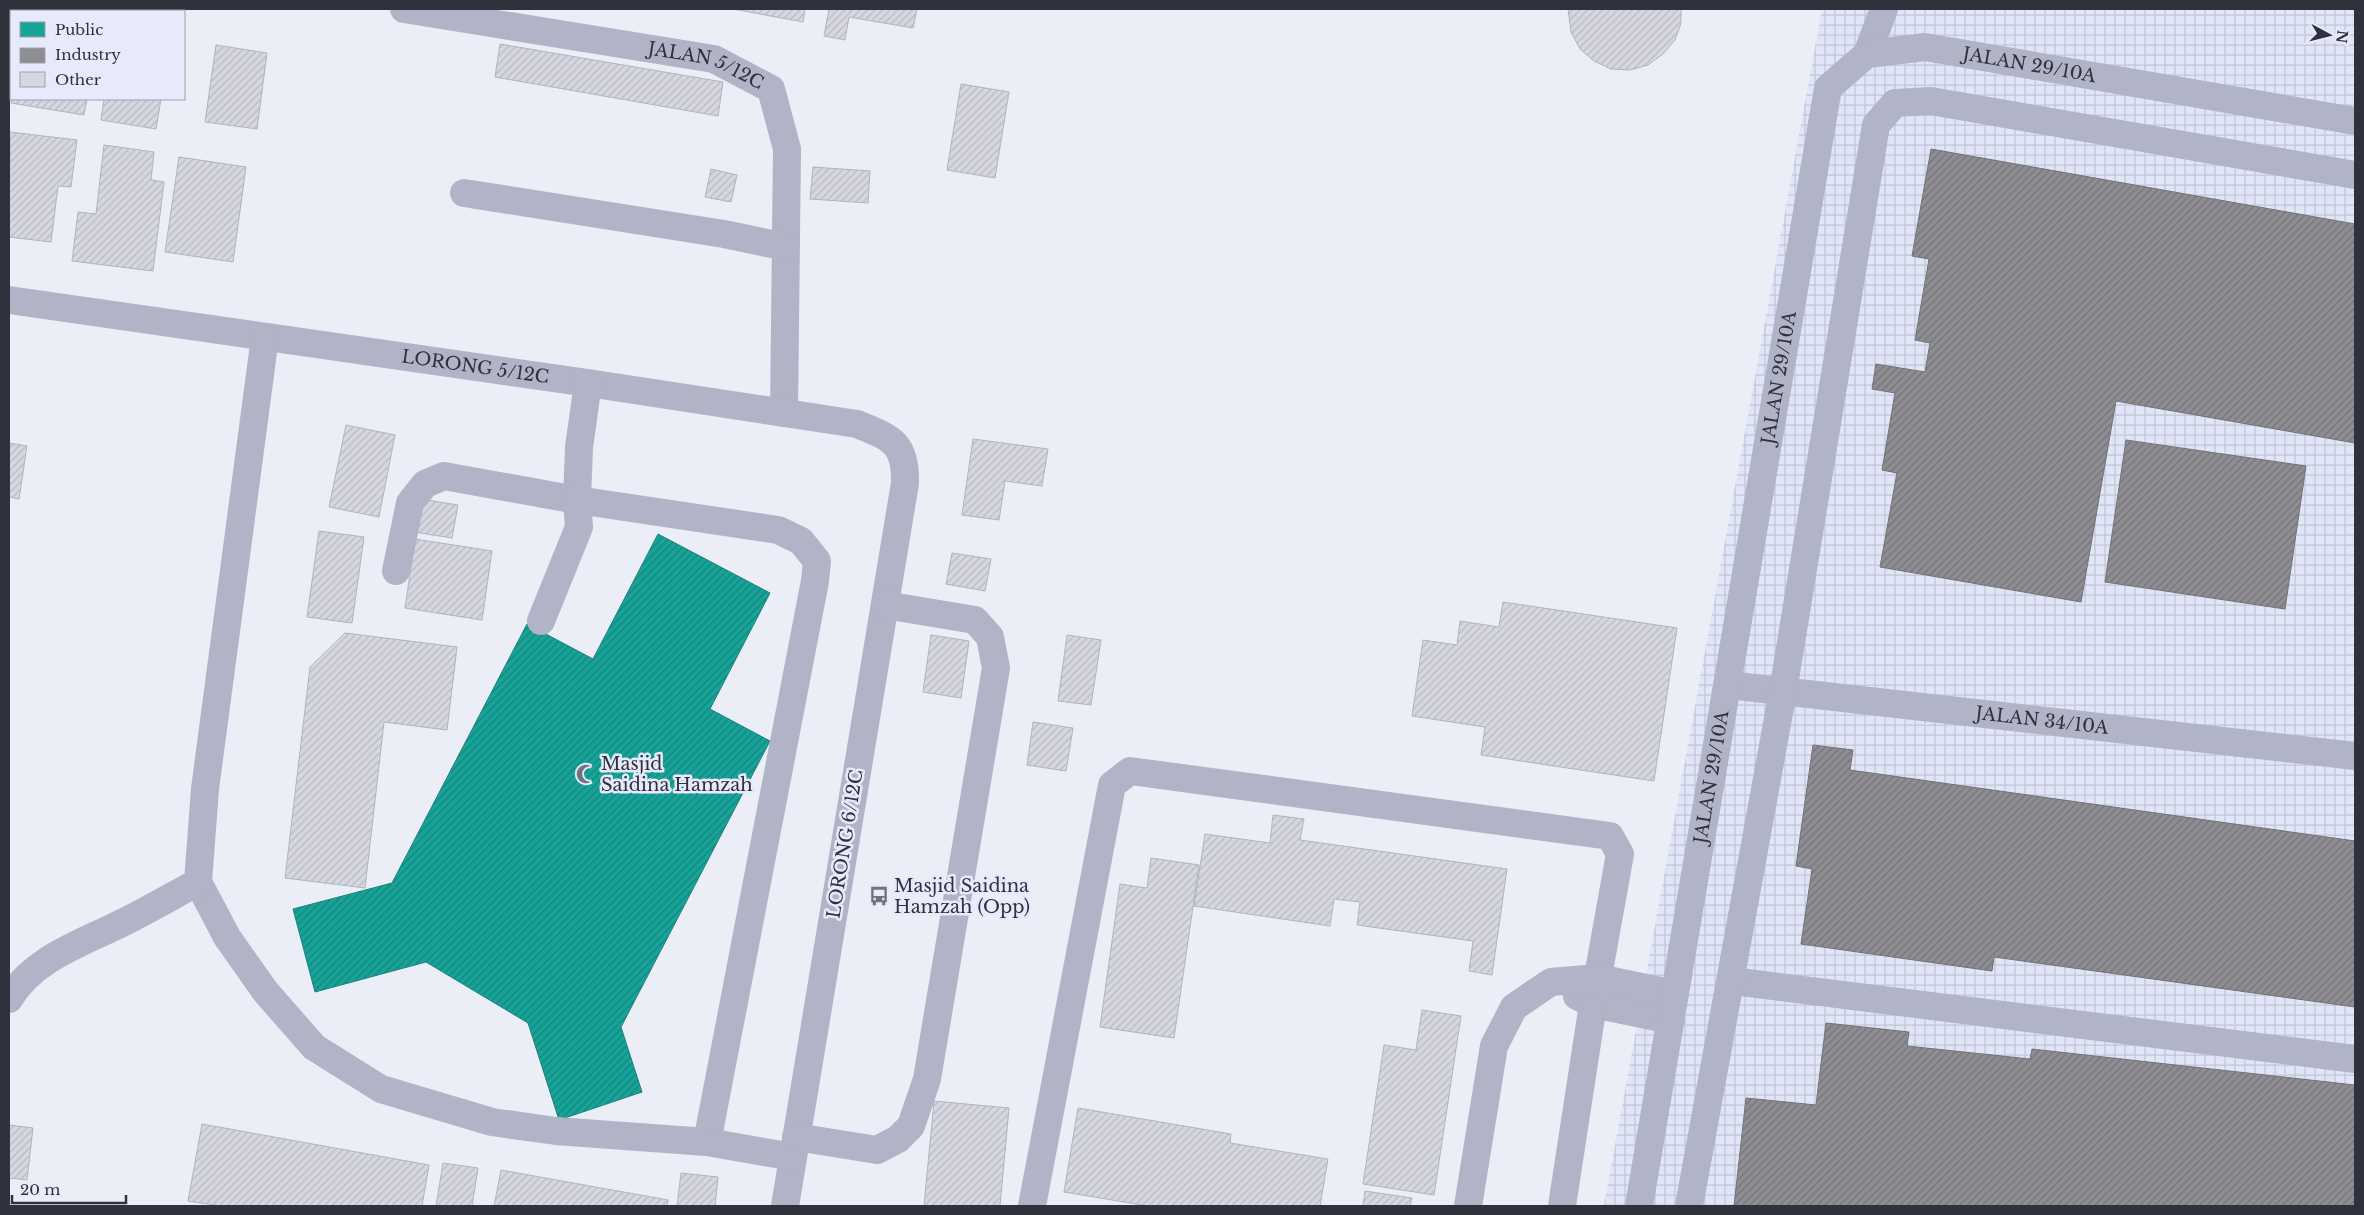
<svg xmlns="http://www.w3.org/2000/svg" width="2364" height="1215" font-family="'Libre Baskerville',serif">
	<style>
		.industrial { fill: url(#industrial-grid) }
		.public { fill: url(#public-hatch); stroke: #1e817c }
		.industry { fill: url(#industry-hatch); stroke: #717178 }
		.building { fill: url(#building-hatch); stroke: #b2b4bd }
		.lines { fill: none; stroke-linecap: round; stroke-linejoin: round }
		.minor { stroke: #b0b4c6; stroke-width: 28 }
		.labels { text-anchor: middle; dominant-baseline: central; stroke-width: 5; stroke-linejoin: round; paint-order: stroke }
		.street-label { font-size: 18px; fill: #2f313c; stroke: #e7eafb }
		.poi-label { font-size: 18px; fill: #2f313c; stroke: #e7eafb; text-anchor: start }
	</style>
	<defs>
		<pattern id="industrial-grid" width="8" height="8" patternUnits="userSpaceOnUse" patternTransform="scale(1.25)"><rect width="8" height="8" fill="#e1e5f8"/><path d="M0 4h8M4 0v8" fill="none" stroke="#c1c5d6"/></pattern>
		<pattern id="public-hatch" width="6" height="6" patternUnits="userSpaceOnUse" patternTransform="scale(1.25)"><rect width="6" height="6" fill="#17a398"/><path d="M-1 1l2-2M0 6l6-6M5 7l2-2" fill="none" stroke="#15857d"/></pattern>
		<pattern id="industry-hatch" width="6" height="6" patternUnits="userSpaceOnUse" patternTransform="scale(1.25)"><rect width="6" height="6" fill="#8d8d92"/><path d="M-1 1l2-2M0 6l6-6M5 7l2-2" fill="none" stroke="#747478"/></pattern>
		<pattern id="building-hatch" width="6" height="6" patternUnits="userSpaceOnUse" patternTransform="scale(1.25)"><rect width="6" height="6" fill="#d6d7e1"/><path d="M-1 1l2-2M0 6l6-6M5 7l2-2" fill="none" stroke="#b8b9c2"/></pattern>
	</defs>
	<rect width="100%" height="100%" fill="#ebeef6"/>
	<path class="industrial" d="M1822,9h533v1197h-751z"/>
	<path class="public" d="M658,534l112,59 -60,116 60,32 -149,286 21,65 -83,28 -31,-97 -102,-61 -111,30 -22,-83 99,-26 135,-259 66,35z"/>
	<path class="industry" d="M1931,149l424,75v219l-239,-42 -35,201 -201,-35 17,-94 -15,-3 13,-77 -23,-4 4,-25 49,8 5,-29 -15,-3 14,-81 -17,-3z
		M2126,440l180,26 -21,143 -180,-27z
		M1813,745l40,5 -3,20 505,71v166l-361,-50 -2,14 -191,-27 11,-75 -16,-3z
		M1826,1023l83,9 -2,14 123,13 2,-10 323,36v121h-621l12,-108 70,7z"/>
	<path class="building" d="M26,9h59l-1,2h-58z
		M733,9h72l-2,13z
		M829,9h88l-4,19 -64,-11 -4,23 -21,-4z
		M1568,9h113v14l-6,17 -12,14 -15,11 -18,5 -19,-1 -17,-8 -14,-12 -9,-17z
		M500,44l223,38 -5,34 -223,-39z
		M216,45l51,8 -10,76 -52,-7z
		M961,84l48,8 -14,86 -48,-8z
		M12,99h75l-3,16 -73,-12z
		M104,99h57l-5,30 -55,-9z
		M10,132l67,8 -6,47 -13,-1 -7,56 -42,-5z
		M104,145l50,7 -3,28 13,2 -11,89 -81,-10 6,-49 18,2z
		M179,157l67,10 -13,95 -68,-10z
		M813,167l57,4 -2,32 -58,-4z
		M711,169l26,6 -6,27 -26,-5z
		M346,425l49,10 -16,82 -50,-10z
		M973,439l75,10 -6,37 -37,-5 -6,39 -37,-5z
		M9,443l18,3 -8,53 -10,-2z
		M420,499l38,6 -6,33 -38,-6z
		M319,531l45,6 -12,86 -45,-6z
		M415,539l77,12 -10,69 -77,-12z
		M952,553l39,6 -6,32 -39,-7z
		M1503,602l174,26 -23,153 -173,-26 4,-28 -73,-11 11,-76 34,5 3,-24 39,6z
		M345,633l112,14 -10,83 -63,-8 -19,166 -80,-10 25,-211z
		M931,635l38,6 -8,57 -38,-6z
		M1067,635l34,5 -10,65 -33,-4z
		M1033,722l40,6 -7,43 -39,-6z
		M1273,815l31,4 -4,21 207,29 -15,106 -23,-4 4,-30 -116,-16 3,-23 -26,-3 -4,27 -136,-20 11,-72 65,9z
		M1151,858l48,7 -25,173 -74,-11 20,-143 27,4z
		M1422,1010l39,6 -27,179 -71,-11 21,-139 32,5z
		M934,1101l75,7 -9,98h-76z
		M1078,1108l153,26 -1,9 98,16 -8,47h-172l-84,-14z
		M202,1124l227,41 -7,41h-202l-32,-5z
		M9,1125l24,3 -6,52 -18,-2z
		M443,1163l35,5 -6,38h-36z
		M501,1170l167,30 -1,6h-173z
		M681,1173l37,4 -3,29h-38z
		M1365,1191l47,7 -2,8h-47z"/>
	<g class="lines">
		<g class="minor">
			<path id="s1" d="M404,9l310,50 57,30 16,60 -3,264"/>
			<path d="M1867,54l17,-45"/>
			<path d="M464,193l260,41 62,13"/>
			<path id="s2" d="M9,300l579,83 269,41c34,14 49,18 48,59l-120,723"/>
			<path d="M396,571l14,-68 15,-19 19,-8 133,24 2,-53 9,-64"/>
			<path d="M541,621l38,-94 -2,-27 201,30 23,11 16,20 -2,20 -108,561"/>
			<path id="s3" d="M1728,685l627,71"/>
			<path d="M198,882l29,55 38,54 49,56 67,42 111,33 64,9 151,11 86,15"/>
			<path d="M1732,981l623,78"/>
			<path d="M1577,996l16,8 78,16"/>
			<path d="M9,999c25,-42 76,-57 117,-78 24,-12 48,-26 72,-39l7,-93 60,-452"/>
			<path d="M796,1137l81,13 21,-11 13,-13 16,-47 69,-411 -6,-31 -15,-17 -90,-15"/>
			<path d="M1032,1206l80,-421 18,-14 480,65 10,18 -27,150 -31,202"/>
			<path d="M1468,1206l26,-160 20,-39 37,-25 47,-4 77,16"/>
			<path id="s4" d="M1639,1206l189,-1118 39,-34 58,-7 430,74"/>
			<path d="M1689,1206l94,-515 93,-566 19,-22 36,-2 424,74"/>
		</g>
	</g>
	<defs>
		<symbol id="mosque-bare" viewBox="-9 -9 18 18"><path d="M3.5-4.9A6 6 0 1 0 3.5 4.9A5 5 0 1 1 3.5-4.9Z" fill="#71737d" stroke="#e7eafb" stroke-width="2.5" paint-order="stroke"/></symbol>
		<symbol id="bus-bare" viewBox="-9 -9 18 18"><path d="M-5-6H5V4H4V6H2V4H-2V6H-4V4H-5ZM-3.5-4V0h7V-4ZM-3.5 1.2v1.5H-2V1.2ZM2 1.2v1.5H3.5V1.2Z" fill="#71737d" stroke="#e7eafb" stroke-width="2.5" paint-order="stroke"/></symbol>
	</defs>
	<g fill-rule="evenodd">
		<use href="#mosque-bare" x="572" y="760" width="28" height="28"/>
		<use href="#bus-bare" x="865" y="882" width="28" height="28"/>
	</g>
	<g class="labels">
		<g class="street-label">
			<text stroke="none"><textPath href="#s4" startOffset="1350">JALAN 29/10A</textPath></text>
			<text stroke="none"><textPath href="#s1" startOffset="308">JALAN 5/12C</textPath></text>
			<text stroke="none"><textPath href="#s2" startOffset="471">LORONG 5/12C</textPath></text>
			<text stroke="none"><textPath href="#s4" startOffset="840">JALAN 29/10A</textPath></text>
			<text stroke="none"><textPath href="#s3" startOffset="316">JALAN 34/10A</textPath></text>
			<text stroke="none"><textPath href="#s4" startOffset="435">JALAN 29/10A</textPath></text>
			<text transform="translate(845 844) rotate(-81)">LORONG 6/12C</text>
		</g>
		<g class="poi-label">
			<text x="601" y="764">Masjid<tspan x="601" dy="21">Saidina Hamzah</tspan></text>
			<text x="894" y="886">Masjid Saidina<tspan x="894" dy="21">Hamzah (Opp)</tspan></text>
		</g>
	</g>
	<rect width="2364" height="1215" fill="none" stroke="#2f313c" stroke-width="20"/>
	<rect x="10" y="10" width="175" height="90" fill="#e7eafb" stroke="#9da0af"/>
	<rect x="20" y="22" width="25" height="15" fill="#17a398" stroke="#9da0af"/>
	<text x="55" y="35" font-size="15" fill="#2f313c">Public</text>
	<rect x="20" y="48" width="25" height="15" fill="#8d8d92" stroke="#9da0af"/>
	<text x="55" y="60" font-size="15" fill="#2f313c">Industry</text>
	<rect x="20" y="72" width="25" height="15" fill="#d6d7e1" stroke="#9da0af"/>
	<text x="55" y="85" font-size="15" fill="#2f313c">Other</text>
	<g transform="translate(2329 35) rotate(97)" stroke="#e7eafb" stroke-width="4" paint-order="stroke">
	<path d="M0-4L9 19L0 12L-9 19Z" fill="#2f313c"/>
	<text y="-8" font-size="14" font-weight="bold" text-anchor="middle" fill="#2f313c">N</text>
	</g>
	<path d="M12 1195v8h114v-8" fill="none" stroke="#2f313c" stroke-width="2.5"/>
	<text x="20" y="1195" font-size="15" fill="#2f313c" stroke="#e7eafb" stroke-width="4" paint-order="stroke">20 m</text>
</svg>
